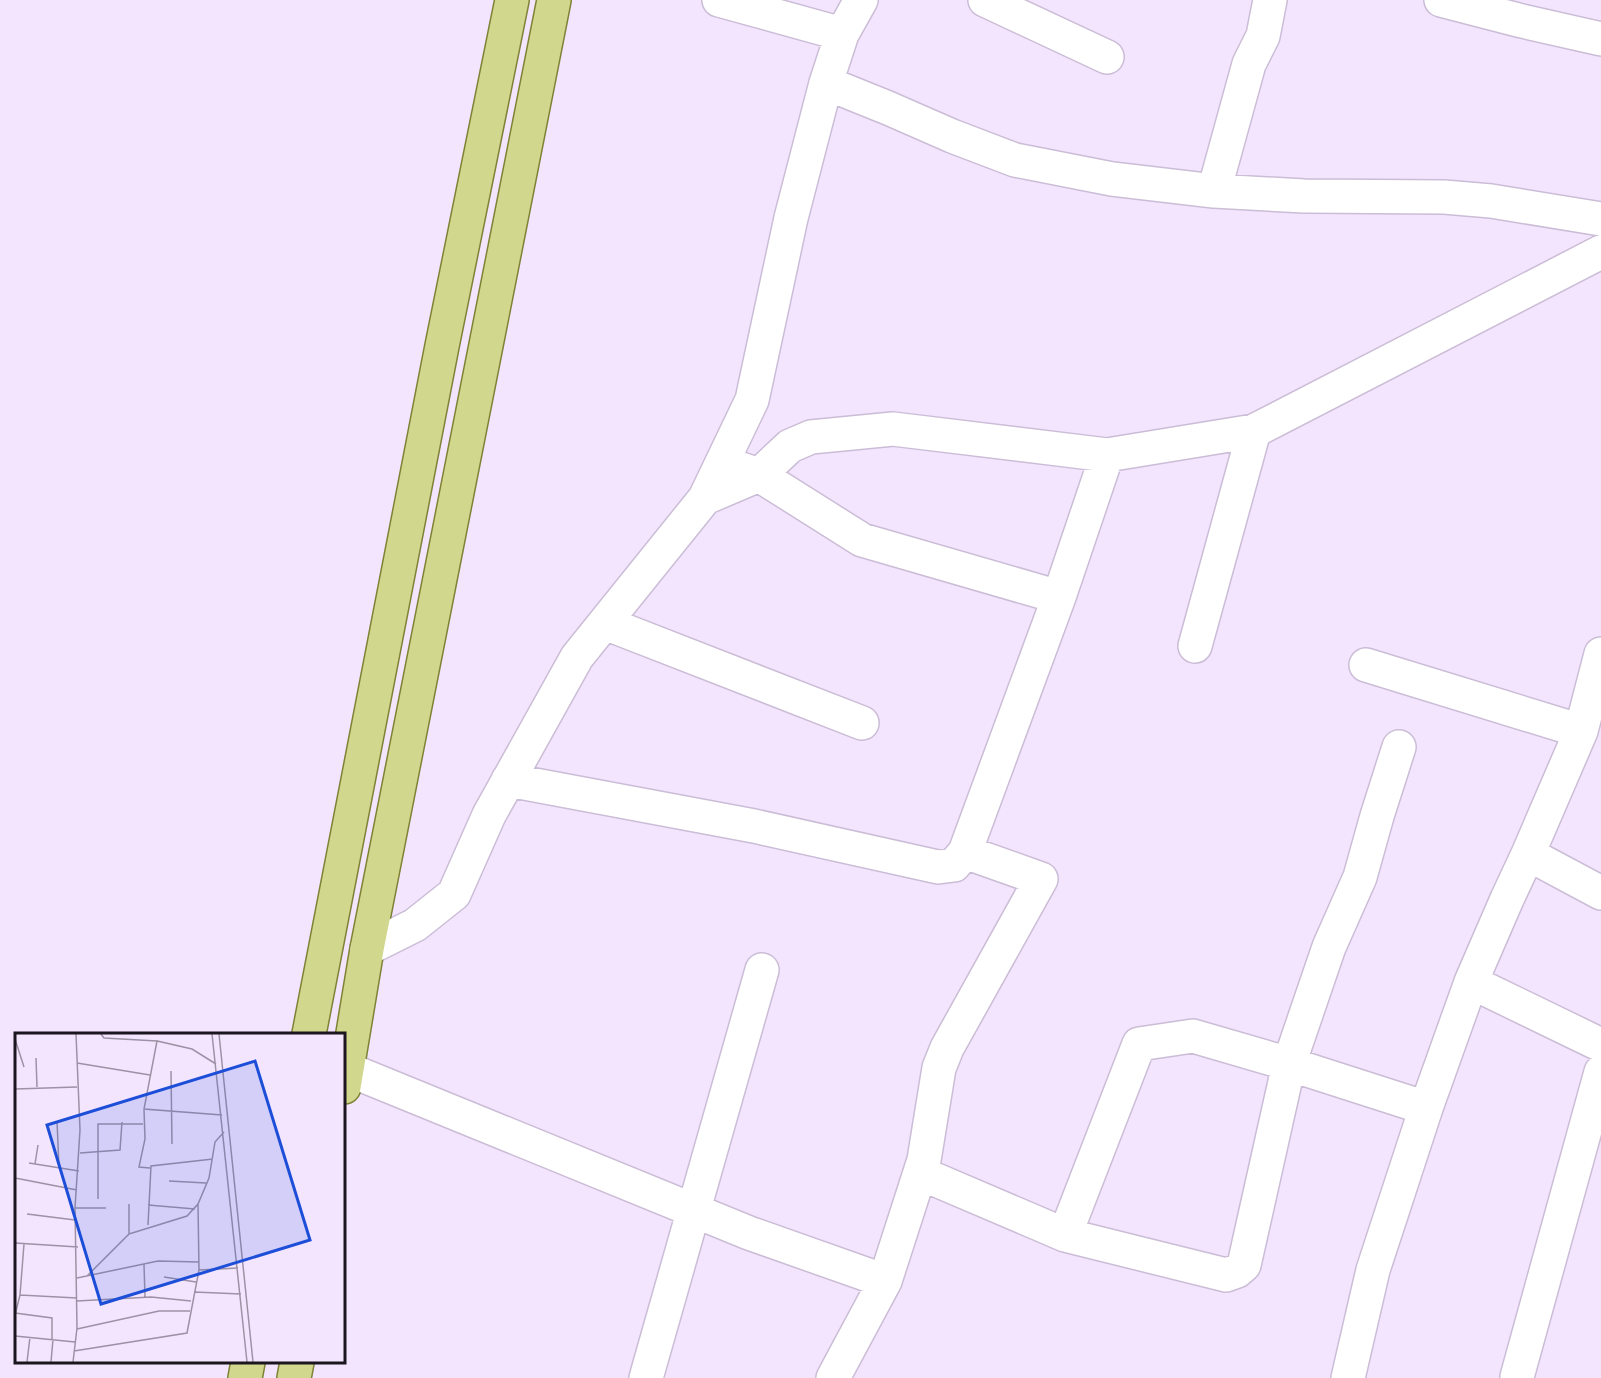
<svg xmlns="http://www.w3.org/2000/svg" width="1601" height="1378" font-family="'Libre Baskerville',serif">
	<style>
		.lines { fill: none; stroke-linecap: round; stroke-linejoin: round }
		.street-casing { stroke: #cbbdd6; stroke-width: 36 }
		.primary-casing { stroke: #7e8236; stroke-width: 36 }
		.street { stroke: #fff; stroke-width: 33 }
		.primary { stroke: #d2d78e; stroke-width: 33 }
		.inset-road { fill: none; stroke: #9d92a5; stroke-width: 1.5 }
		.view { fill: #1d4ed8; fill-opacity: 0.15; stroke: #1d4ed8; stroke-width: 3 }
		.inset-edge { fill: none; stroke: #1a151e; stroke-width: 3 }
	</style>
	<rect width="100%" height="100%" fill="#f4e5ff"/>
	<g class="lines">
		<defs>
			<path id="street" d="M719,0l123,34
				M985,0l122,57
				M1441,0l81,21 79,18
				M826,83l62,25 64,28 63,24 97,19 102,12 90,5 140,1 47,4 110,18
				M1214,191l35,-127 14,-28 7,-36
				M1254,431l347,-179
				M741,469l18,6 103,65 197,57
				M705,498l47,-98 39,-182 35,-135 16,-49 19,-34
				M605,623l257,100
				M1366,665l215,66
				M508,780l246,46 184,41 16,-2 11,-13 94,-255 48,-142
				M1528,854l73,39
				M367,949l48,-24 39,-31 35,-79 88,-158 128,-159 54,-23 31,-29 21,-9 82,-8 214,26 147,-24 -59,215
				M1471,982l130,63
				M347,1069l402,164 136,48 -52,97
				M920,1173l145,62 161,40 11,-4 7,-6 45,-201 40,-117 31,-70 17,-61 22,-69
				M1065,1235l74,-191 54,-8 96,28 137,44
				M885,1281l39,-121 15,-92 8,-20 94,-169 -76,-27
				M1517,1377l84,-305
				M646,1378l116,-408
				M1348,1378l25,-108 53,-162 45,-126 36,-83 21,-45 53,-123 20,-77"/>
			<path id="primary" d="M309,1034l133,-688 70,-346
				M344,1087l23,-138 187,-949
				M245,1378l3,-16
				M294,1378l3,-16"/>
		</defs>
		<use href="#street" class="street-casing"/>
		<use href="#primary" class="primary-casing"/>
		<use href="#street" class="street"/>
		<use href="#primary" class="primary"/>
	</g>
	<g transform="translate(15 1033)">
		<rect width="330" height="330" fill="#f4e5ff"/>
		<path class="inset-road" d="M86,1l3,4 53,3M197,1l35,328M204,1l34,328M0,6l9,28M21,25l1,29M62,30l73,12M201,31l-24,-15 -35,-8 -13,68 78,6M156,38l1,73M0,56l62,-2M129,76l1,30 -6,28 11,1M42,88l2,47M65,120l40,-3 2,-28M14,130l50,8M20,131l3,-19M0,145l62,12M154,148l37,2M83,166v-75h45M114,171v30l58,-18 11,-12 11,-26 6,-36 9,-10M133,172l47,4M60,175h31M12,181l48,6M133,192l3,-59 62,-7M0,210l63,4M129,231l1,33M184,237l39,-2M72,243l42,-42M149,244l32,5M62,245l81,-17 41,1M179,259l47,2M5,262l4,-51M62,268l74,-4 40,4M0,280l37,5v21M0,282l5,-20 57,3M62,296l82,-18h31M0,303l60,6M59,318l113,-18 12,-63 -1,-66M12,329l3,-25M36,329l2,-23M58,329l4,-34 -2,-120 5,-78 -4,-96"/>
		<path class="view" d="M240,28l55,179 -209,64 -54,-179z"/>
		<rect width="330" height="330" class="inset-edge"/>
	</g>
</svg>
